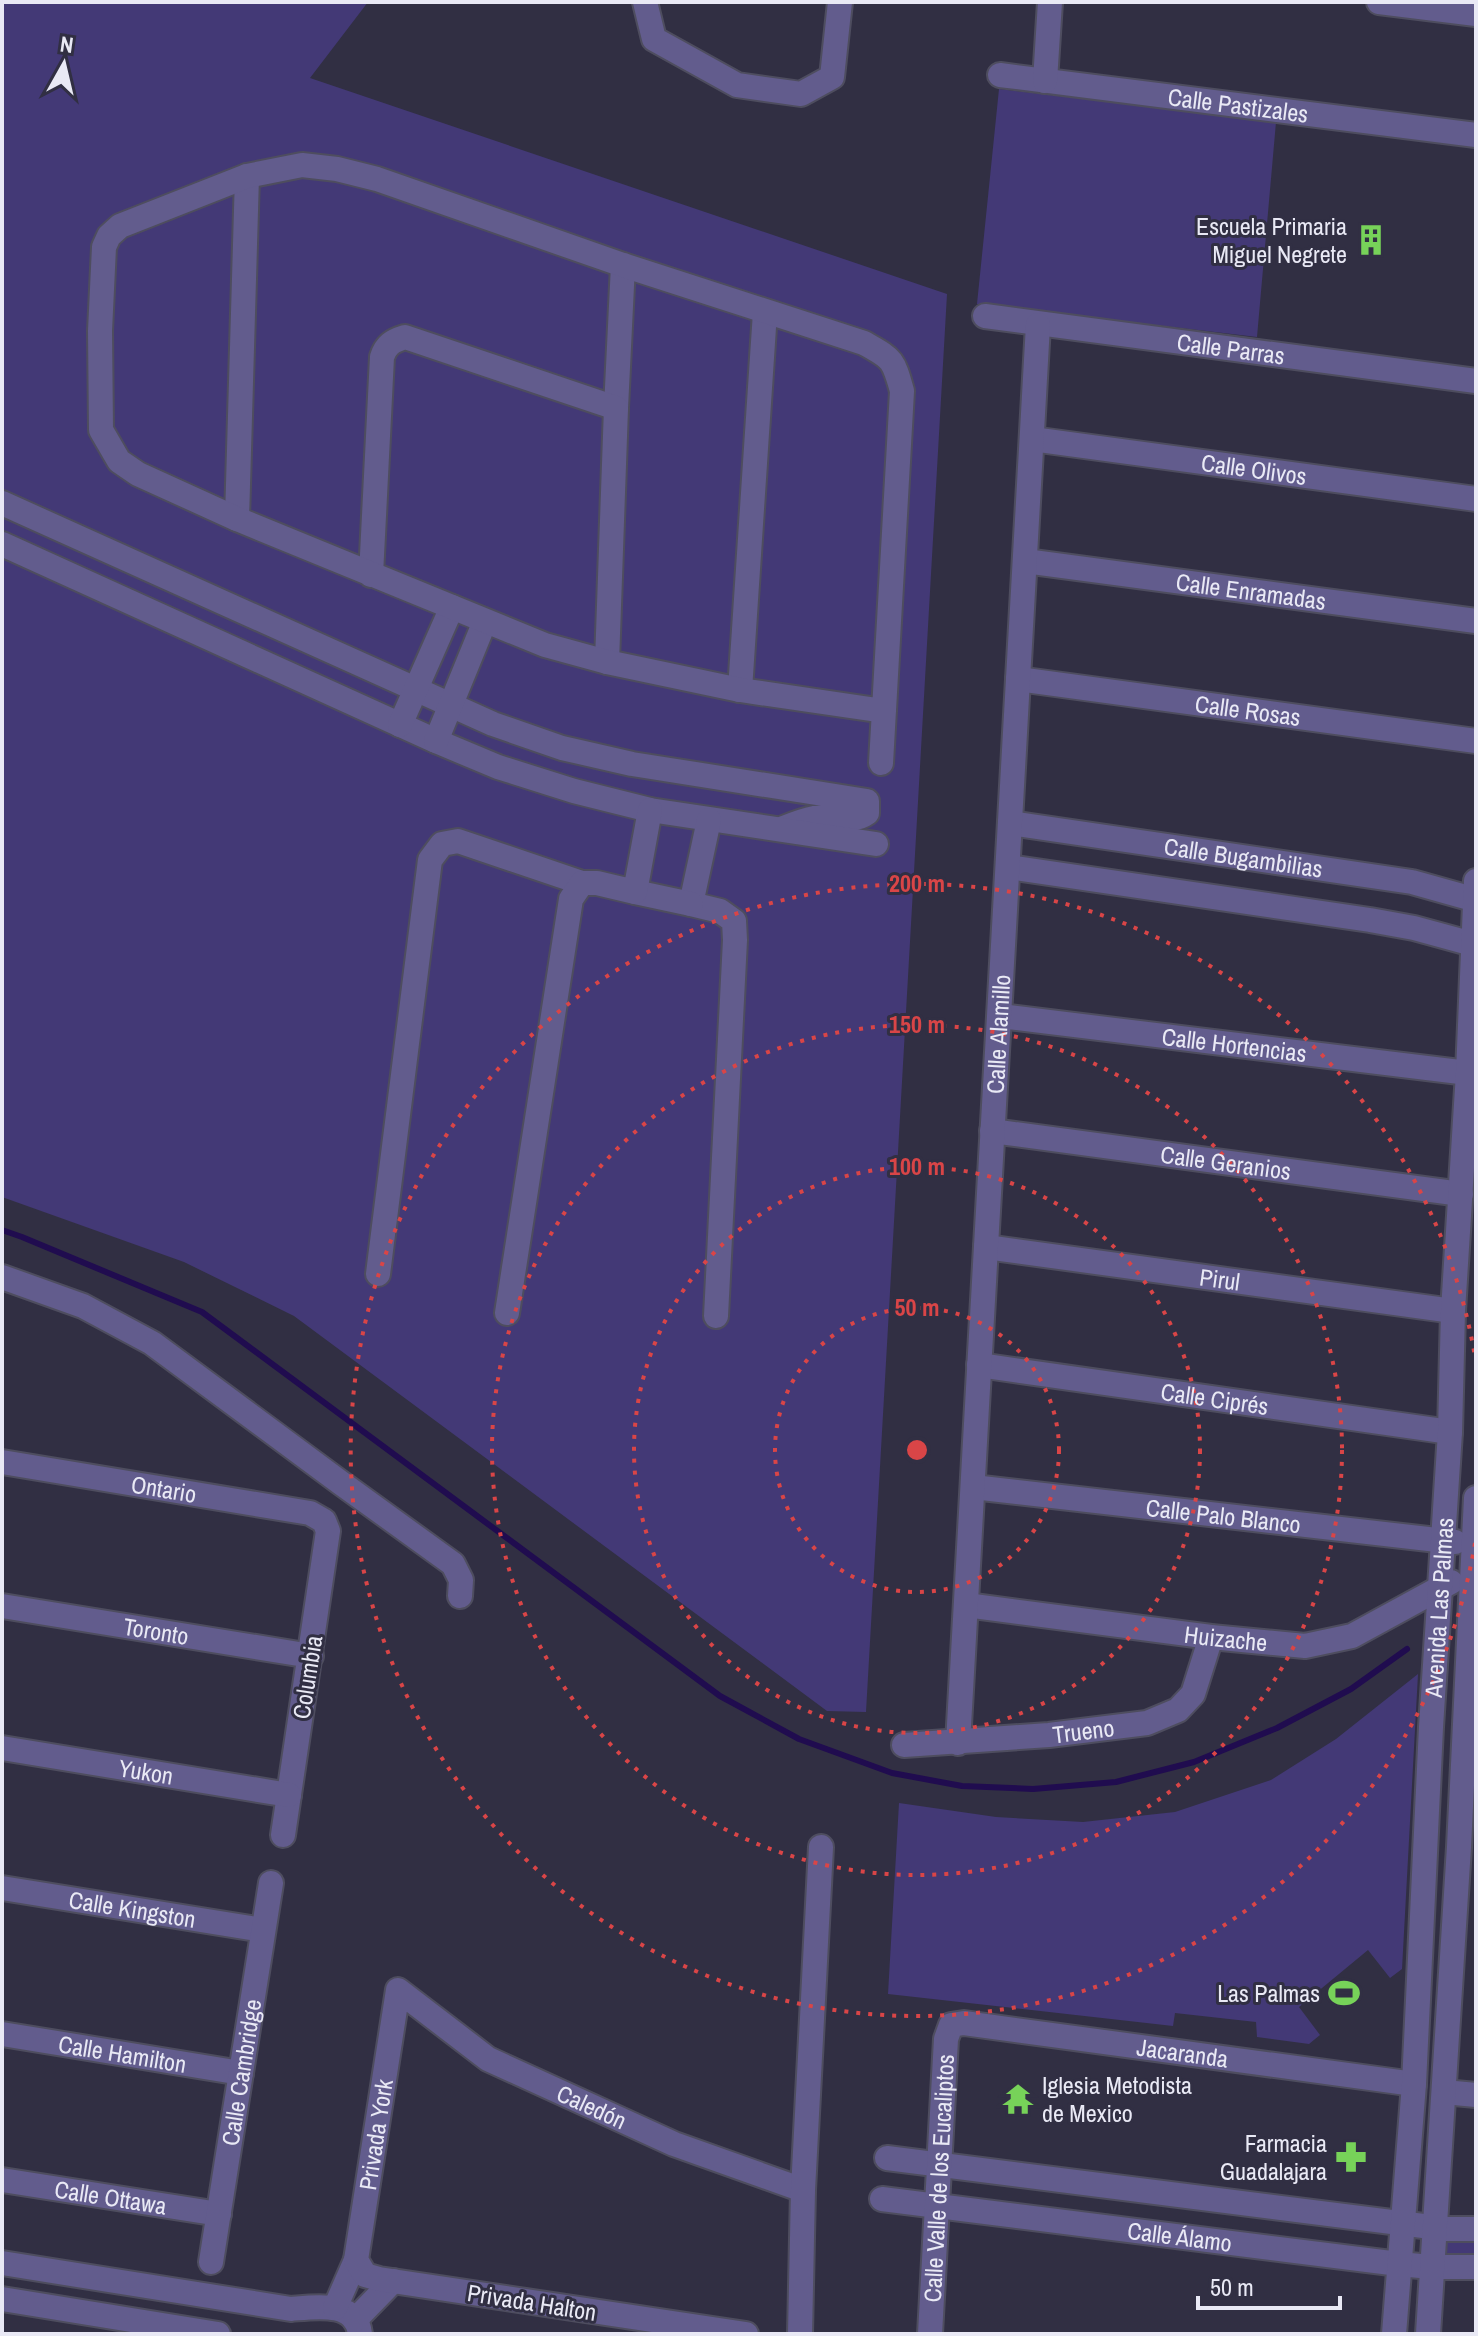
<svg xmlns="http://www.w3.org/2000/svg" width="1478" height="2336" font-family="'Archivo Narrow',sans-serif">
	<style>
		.green { fill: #433976 }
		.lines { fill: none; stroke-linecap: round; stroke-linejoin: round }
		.stream { stroke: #200c4f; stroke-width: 6 }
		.minor-casing { stroke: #4e4d5f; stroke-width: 28 }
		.minor { stroke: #625c8d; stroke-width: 24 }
		.ring { fill: none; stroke: #d94547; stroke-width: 4; stroke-dasharray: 4 8 }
		.labels { text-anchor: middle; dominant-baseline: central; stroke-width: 6; stroke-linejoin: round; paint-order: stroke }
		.street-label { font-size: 24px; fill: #e9e9f5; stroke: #312f43 }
		.poi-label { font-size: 24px; fill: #e9e9f5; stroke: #312f43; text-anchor: end }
		.centre { fill: #d94547; stroke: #312f43; stroke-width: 4 }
		.ring-label { font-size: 24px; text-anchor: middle; font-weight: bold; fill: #d94547; stroke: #312f43; stroke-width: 6; stroke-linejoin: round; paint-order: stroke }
	</style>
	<rect width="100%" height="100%" fill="#312f43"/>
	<path class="green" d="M2,2h366l-58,76 637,216 -81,1418 -39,-1 -533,-395 -110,-54 -182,-65z
		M999,89l277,33 -19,215 -280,-33z
		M1418,1674l-16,295 -12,9 -22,-28 -69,57 21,28 -11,9 -52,-7 -1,-15 -81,-9 -2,13 -285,-32 11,-191 97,14 87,5 92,-10 96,-32 65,-41z
		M1446,2241h30v15h-33z"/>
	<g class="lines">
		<path class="stream" d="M2,1230l20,7 180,75 518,384 79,43 93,34 70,13 71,3 83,-7 78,-20 83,-34 74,-39 56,-40"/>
		<defs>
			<g id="minor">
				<path d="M645,2l9,37 83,46 64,9 31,-17 8,-75"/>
				<path d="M1379,2l97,12"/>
				<path id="s1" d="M1000,75l476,60"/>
				<path d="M1045,81l5,-79"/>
				<path id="s2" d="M985,316l491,65"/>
				<path d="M616,408l7,-143"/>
				<path id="s3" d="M1032,439l444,60"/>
				<path d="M2,503l491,221 69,24 70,16 235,37v12c-15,11 -36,3 -53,5 -11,2 -23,7 -33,11"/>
				<path d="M237,519l10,-343"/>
				<path d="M2,544l434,197 62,26 76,24 76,19 226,34"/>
				<path id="s4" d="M1025,561l451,60"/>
				<path d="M371,575l11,-218c4,-12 10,-16 23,-20l211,71 -9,254"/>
				<path id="s5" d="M1018,679l458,62"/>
				<path d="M740,690l25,-378"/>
				<path d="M400,725l52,-118"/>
				<path d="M436,741l49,-120"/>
				<path d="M881,763l21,-372c-9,-33 -10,-32 -38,-48l-241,-78 -246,-86 -40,-10 -35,-4 -55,11 -127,50 -11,10 -5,11 -4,84 1,99 18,31 19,13 99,45 308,126 62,17 133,28 144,21"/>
				<path d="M709,820l-18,84 29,7 14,10 1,19 -19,376"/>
				<path id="s6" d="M1010,823l402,59 64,18"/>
				<path d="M1008,867l362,53 44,8 62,17"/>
				<path d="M635,892l56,12"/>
				<path id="s7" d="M1000,1016l468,57"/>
				<path id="s8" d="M992,1131l469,63"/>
				<path id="s9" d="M986,1247l467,64"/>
				<path d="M378,1274l52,-414 12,-16 16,-3 124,42"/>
				<path d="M2,1277l81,29 69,37 189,140 112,81 8,16 -1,16"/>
				<path d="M507,1313l64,-414 11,-16h15l38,9 15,-82"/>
				<path id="s10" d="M979,1365l471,67"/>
				<path id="s11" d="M2,1462l308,51 14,8 4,10 -45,304"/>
				<path id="s12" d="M973,1487l482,55"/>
				<path id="s13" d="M966,1605l245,32 94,9 47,-10 99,-54"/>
				<path id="s14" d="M2,1606l309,50"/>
				<path id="s15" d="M958,1743l80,-1418"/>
				<path id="s16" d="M904,1745l145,-10 98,-12 31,-13 15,-16 18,-57"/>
				<path id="s17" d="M2,1748l287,47"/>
				<path id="s18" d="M2,1888l261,42"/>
				<path id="s19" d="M2,2034l239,39"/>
				<path d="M1444,2092l32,3"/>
				<path d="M887,2158l560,71h29"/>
				<path id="s20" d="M2,2180l217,34"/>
				<path id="s21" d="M882,2199l517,65 32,3h45"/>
				<path id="s22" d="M211,2262l60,-379"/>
				<path d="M2,2263l289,46c24,-2 65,-9 69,25"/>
				<path d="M2,2299l216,35"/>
				<path d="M335,2308l21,-48"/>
				<path d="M355,2320l38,-39"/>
				<path id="s23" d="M746,2334l-367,-55 -14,-4 -9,-15 42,-270 90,69 186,85 129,46"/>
				<path d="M800,2334l3,-144 18,-343"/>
				<path id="s24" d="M930,2334l16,-295 5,-14 13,-2 450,61"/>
				<path id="s25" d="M1394,2334l20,-250 17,-357 19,-295 3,-121 15,-238 8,-192"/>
				<path d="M1428,2334l31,-487 17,-349"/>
			</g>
		</defs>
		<use href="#minor" class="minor-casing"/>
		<use href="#minor" class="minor"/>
	</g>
	<g class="ring">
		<circle cx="917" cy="1450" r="142"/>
		<circle cx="917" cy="1450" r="283"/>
		<circle cx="917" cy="1450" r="425"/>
		<path d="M1475 1543A566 566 0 1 1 1475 1357"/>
	</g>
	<defs>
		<symbol id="building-bare" viewBox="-9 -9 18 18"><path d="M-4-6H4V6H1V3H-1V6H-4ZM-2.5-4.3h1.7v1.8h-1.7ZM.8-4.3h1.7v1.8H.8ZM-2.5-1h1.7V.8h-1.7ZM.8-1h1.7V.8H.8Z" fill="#77d259" stroke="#312f43" stroke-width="2.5" paint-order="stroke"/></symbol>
		<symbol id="stadium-bare" viewBox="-9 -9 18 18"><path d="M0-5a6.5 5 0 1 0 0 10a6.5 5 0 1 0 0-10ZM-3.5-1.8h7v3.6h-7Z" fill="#77d259" stroke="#312f43" stroke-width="2.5" paint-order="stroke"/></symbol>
		<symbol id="temple-bare" viewBox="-9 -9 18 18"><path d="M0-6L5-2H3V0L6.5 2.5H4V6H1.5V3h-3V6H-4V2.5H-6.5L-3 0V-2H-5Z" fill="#77d259" stroke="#312f43" stroke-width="2.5" paint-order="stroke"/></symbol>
		<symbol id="pharmacy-bare" viewBox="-9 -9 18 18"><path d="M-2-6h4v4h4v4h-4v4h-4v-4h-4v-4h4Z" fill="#77d259" stroke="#312f43" stroke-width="2.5" paint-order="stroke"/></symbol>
	</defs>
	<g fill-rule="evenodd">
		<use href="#building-bare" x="1349" y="218" width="44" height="44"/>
		<use href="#stadium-bare" x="1322" y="1971" width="44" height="44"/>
		<use href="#temple-bare" x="996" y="2077" width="44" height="44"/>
		<use href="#pharmacy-bare" x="1329" y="2135" width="44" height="44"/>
	</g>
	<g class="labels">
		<g class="street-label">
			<text stroke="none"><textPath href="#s1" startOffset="240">Calle Pastizales</textPath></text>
			<text stroke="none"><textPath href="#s2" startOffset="248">Calle Parras</textPath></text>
			<text stroke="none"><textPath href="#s3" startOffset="224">Calle Olivos</textPath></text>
			<text stroke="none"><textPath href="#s4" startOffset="228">Calle Enramadas</textPath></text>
			<text stroke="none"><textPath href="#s5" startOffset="232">Calle Rosas</textPath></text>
			<text stroke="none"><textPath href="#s6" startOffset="236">Calle Bugambilias</textPath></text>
			<text stroke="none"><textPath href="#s15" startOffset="710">Calle Alamillo</textPath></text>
			<text stroke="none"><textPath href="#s7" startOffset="236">Calle Hortencias</textPath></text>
			<text stroke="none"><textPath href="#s8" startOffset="236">Calle Geranios</textPath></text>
			<text stroke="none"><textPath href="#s9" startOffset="236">Pirul</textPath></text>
			<text stroke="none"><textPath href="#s10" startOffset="238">Calle Ciprés</textPath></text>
			<text stroke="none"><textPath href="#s11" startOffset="164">Ontario</textPath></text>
			<text stroke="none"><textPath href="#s12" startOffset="252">Calle Palo Blanco</textPath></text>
			<text stroke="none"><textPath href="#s25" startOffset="728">Avenida Las Palmas</textPath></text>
			<text stroke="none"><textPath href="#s14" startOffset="156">Toronto</textPath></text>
			<text stroke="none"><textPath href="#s13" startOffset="262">Huizache</textPath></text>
			<text transform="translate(307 1677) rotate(-81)">Columbia</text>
			<text stroke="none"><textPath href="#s16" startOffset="180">Trueno</textPath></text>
			<text stroke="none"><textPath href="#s17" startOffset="146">Yukon</textPath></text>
			<text stroke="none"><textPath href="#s18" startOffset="132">Calle Kingston</textPath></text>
			<text stroke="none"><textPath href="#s24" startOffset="544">Jacaranda</textPath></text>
			<text stroke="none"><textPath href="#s19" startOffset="122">Calle Hamilton</textPath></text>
			<text stroke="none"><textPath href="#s22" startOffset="192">Calle Cambridge</textPath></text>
			<text stroke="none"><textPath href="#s23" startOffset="904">Caledón</textPath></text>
			<text stroke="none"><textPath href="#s23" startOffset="530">Privada York</textPath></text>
			<text stroke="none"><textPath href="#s24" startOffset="156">Calle Valle de los Eucaliptos</textPath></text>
			<text stroke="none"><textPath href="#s20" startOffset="110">Calle Ottawa</textPath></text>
			<text stroke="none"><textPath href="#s21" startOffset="300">Calle Álamo</textPath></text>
			<text transform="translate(532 2302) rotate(9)">Privada Halton</text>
		</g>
		<g class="poi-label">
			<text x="1347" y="226">Escuela Primaria<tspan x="1347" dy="28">Miguel Negrete</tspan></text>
			<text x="1320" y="1993">Las Palmas</text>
			<text x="1042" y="2085" text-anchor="start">Iglesia Metodista<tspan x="1042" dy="28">de Mexico</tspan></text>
			<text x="1327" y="2143">Farmacia<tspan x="1327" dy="28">Guadalajara</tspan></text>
		</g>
	</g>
	<circle cx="917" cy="1450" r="12" class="centre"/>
	<g class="ring-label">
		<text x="917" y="892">200 m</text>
		<text x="917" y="1033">150 m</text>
		<text x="917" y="1175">100 m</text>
		<text x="917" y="1316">50 m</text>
	</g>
	<rect width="1478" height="2336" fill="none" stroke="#e9e9f5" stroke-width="8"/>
	<g transform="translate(64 64) rotate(8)" stroke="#312f43" stroke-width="6" paint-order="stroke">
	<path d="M0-6L14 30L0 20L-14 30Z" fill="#e9e9f5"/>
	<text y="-12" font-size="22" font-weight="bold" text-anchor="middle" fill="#e9e9f5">N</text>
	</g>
	<path d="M1198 2296v12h142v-12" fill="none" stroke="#e9e9f5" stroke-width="4"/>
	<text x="1210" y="2296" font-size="24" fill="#e9e9f5" stroke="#312f43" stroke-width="6" paint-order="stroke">50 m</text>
</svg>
